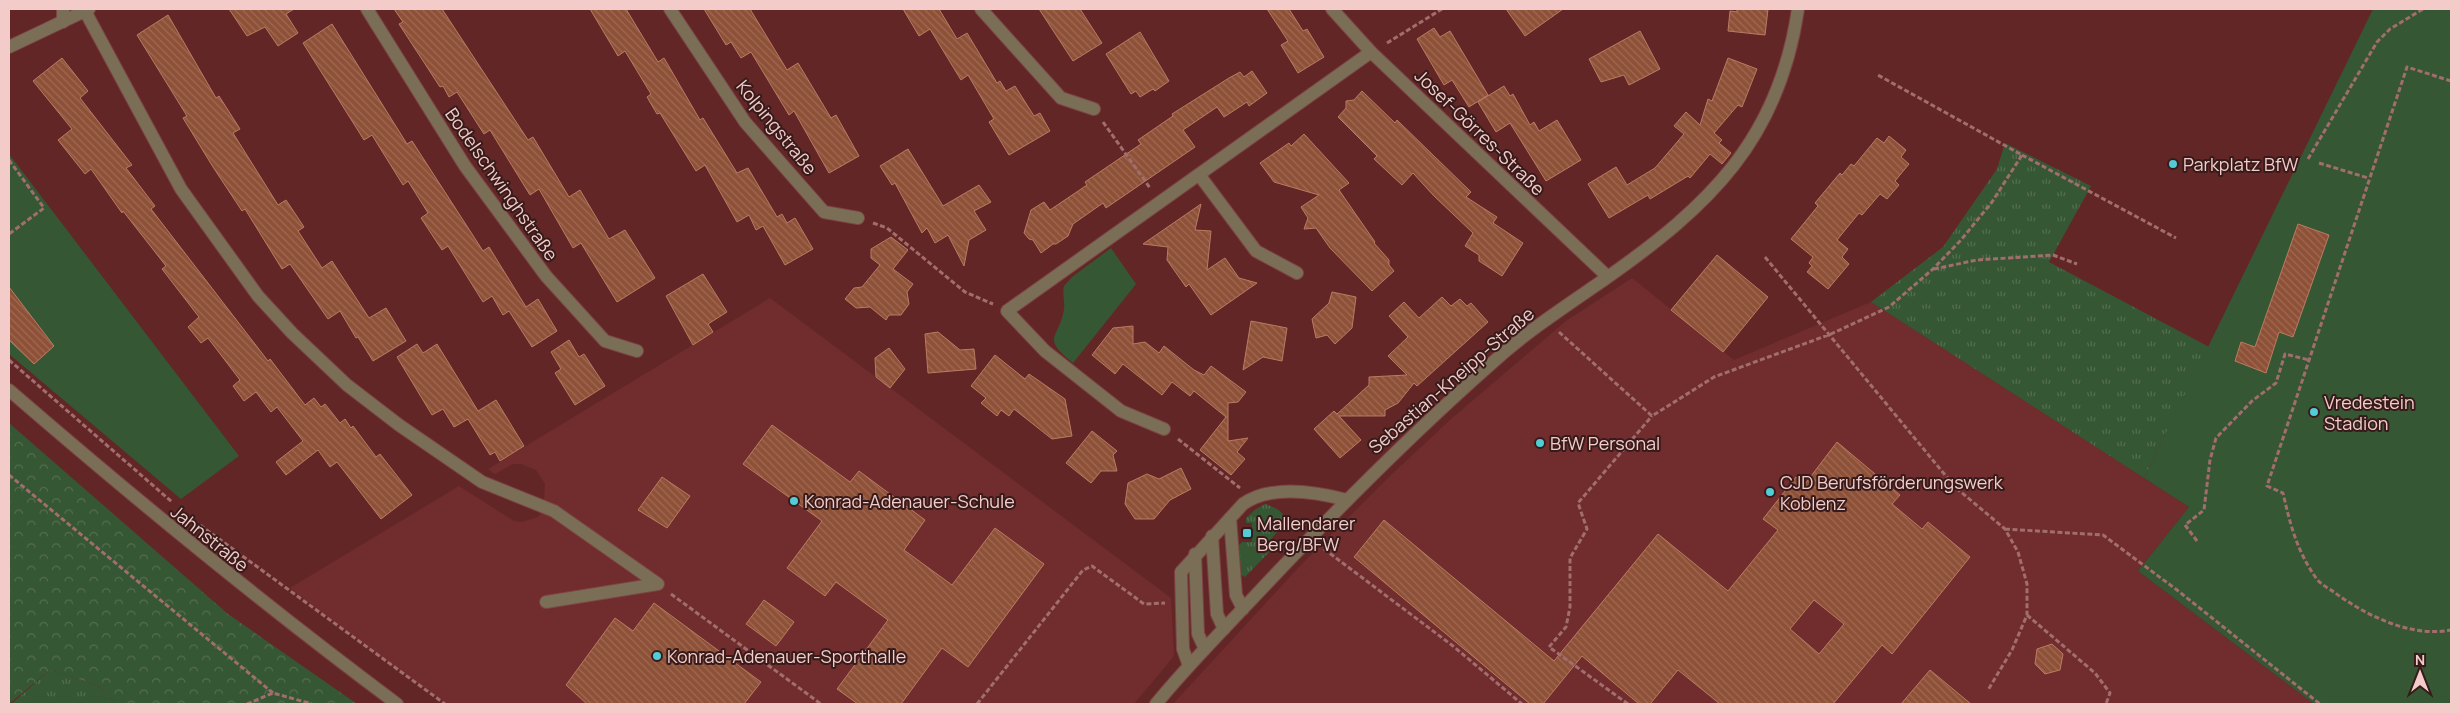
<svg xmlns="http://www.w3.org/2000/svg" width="2460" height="713" font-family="Manrope,sans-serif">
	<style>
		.built { fill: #712c2d }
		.grass { fill: url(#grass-tufts) }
		.forest { fill: url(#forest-crowns) }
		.green { fill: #365733 }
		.building { fill: url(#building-back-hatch); stroke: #bb7b62; fill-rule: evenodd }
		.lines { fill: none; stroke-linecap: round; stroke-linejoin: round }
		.minor-casing { stroke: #7d4444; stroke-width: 14 }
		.path { stroke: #a16e6d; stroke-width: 3; stroke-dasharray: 5 2.5; stroke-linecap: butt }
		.minor { stroke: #7b6e56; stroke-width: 12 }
		.poi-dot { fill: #52ccd5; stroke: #361b1a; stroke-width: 2 }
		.labels { text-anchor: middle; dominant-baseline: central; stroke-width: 4; stroke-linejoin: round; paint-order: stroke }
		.street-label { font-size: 18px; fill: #f3ccca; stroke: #361b1a }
		.poi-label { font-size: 18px; fill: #f3ccca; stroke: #361b1a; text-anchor: start }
	</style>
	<defs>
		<pattern id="grass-tufts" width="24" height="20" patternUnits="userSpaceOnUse" patternTransform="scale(1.25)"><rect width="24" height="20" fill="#365733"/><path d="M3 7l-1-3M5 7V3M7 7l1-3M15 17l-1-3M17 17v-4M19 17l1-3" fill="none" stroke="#546e4f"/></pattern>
		<pattern id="forest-crowns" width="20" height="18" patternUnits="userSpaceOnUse" patternTransform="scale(1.25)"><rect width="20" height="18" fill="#365733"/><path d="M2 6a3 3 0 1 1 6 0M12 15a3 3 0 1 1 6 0" fill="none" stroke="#546e4f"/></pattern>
		<pattern id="building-back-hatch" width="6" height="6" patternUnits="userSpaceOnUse" patternTransform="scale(1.25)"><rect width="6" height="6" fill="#8e5138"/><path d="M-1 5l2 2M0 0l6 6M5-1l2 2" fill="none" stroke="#9e6953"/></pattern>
	</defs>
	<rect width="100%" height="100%" fill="#632627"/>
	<path class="built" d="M1632,278l102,82 137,-58 318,205 -51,64 176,133h-1141l126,-137 92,-92 60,-56 115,-98z
		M770,298l401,300 3,58 -40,48h-686l-63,-43 -95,-73 169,-102 55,35 8,1 16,-5 11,-14 -5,-3 1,-16 -9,-14 -15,-6h-8l-18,10 -7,-5z"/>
	<path class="grass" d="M2005,143l86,43 -42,76 160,85 -65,131 -273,-176 72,-55 54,-78z
		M1265,504c12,4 18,7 21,18l-16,18 6,5 -31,32 -5,-3 -1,-29 3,-3h10v-19h-6v-5l10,-9z
		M50,670l47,15 20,19h-106z"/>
	<path class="forest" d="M9,423l219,191 129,90h-240l-20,-19 -47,-15 -41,34z"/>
	<path class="green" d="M2373,9h78v695h-137l-176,-133 51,-64 -45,-29z
		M9,154l230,302 -58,43 -172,-145z
		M1111,248l25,36 -63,79c-33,-27 -14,-23 -9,-54 1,-8 -2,-15 0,-23l8,-9z"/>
	<path class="building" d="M229,9h65l-8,5 12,19 -20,13 -13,-19 -18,9z
		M394,9h48l86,131 5,-3 36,60 11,-7 29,49 16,-9 30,48 -38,24 -36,-59 -8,5 -34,-59 -9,6 -40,-65 -6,4 -27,-42 -8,5 -6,-11 -3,1 -41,-63 4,-2z
		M590,9h36l32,53 6,-4 36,62 3,-2 34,55 11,-5 29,49 5,-3 5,9 8,-5 18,31 -28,16 -22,-39 -7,4 -7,-15 -12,7 -32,-57 -9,6 -36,-58 -3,1 -10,-17 4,-3 -26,-43 -7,5z
		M704,9h46l37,61 11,-7 33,55 5,-3 23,41 -30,17 -35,-62 -5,4 -38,-63 -10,6 -10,-16 -5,3z
		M903,9h36l18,30 10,-6 30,50 3,-2 6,10 9,-5 19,30 6,-3 10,18 -41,24 -20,-33 5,-3 -26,-44 -7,5 -31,-51 -11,7z
		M1039,9h41l22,34 -29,18z
		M1267,9h22l14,22 4,-2 17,28 -26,16 -17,-28 7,-4z
		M1506,9h57l-38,27z
		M1737,9h31l-3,26 -37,-4 2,-20 7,1z
		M168,15l48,83 3,-2 21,33 -7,4 45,72 8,-5 18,27 -6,4 24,37 10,-7 37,57 17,-10 20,33 -33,20 -15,-24 -2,1 -16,-27 -12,8 -38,-55 -8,5 -37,-60 -3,2 -29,-44 -30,-49 4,-2 -50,-81z
		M332,24l75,120 5,-3 71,110 6,-4 37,60 12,-8 19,32 -25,16 -23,-36 -6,4 -11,-19 -9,6 -35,-56 -6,4 -21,-32 7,-5 -20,-32 -5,4 -31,-50 -8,5 -61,-97z
		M1434,28l6,9 10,-6 38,64 -19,12 -17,-27 -8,5 -27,-46z
		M1640,31l20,38 -31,16 -5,-10 -23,7 -12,-23z
		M1140,32l29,49 -14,10 -2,-2 -13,8 -4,-6 -5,3 -25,-40z
		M62,58l26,33 -8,7 52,67 -6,3 29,38 -4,3 117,152 2,-2 35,46 9,-7 7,9 4,-3 15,19 5,-4 6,9 2,-2 23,31 4,-3 32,41 -31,24 -44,-57 -7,5 -12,-17 -32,25 -10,-13 27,-21 -26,-34 -6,5 -15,-20 -12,9 -11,-15 7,-6 -32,-42 -7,5 -13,-16 11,-10 -37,-48 4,-3 -43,-55 -1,2 -31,-44 -6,5 -27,-34 14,-11 -39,-48z
		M1728,58l29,11 -15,38 -4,-2 -24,28 8,7 -3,3 12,10 -9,11 -12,-10 -20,24 -2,-2 -38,23 -2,-4 -39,23 -21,-34 28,-17 11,18 28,-17 29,-34 -10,-8 12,-14 14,13 8,-26 4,2z
		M1252,71l15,22 -18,13 -2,-4 -23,15 -7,-10 -34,23 12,17 -89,61 -3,-5 -30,21 -5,12 -12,8h-3l-12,9 -8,-13 -4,-1 -5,-6 7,-23 13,-8 6,8 37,-25 -2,-3 56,-38 -3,-4 35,-24 -1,-2 57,-36 11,-6 4,5z
		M1504,86l6,10 3,-2 17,31 4,-3 5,9 18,-11 24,40 -35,21 -36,-58 -14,9 -18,-30z
		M1362,91l33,32 2,-3 74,72 -5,5 31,20 -4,6 30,20 -21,33 -23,-15v-6l-14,-9 8,-13 -39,-37 -21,-23 -11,12 -28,-26 3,-3 -39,-39 8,-9v-7l8,-1z
		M1304,134l45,49 -10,7 36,52 -1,1 15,17v5l5,6 -22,20 -42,-43 -14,-20 -12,1 4,-11 -7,-11 18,-12 -45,-13 -14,-19 29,-20 2,3z
		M1889,136l17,14 -5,7 8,7 -14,17 4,4 -12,14 -7,-5 -18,21 -3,-2 -22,27 11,9 -6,8 7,7 -21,25 -21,-17 5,-6 -3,-3 4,-6 -22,-18 27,-33 -3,-3 25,-30 2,2 9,-11 3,2 23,-28 7,5z
		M908,149l35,57 36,-21 12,17 -17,9 12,19 -17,10 -5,26 -16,-31 -13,8 -8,-15 -5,5 -27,-50 -3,2 -12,-19z
		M1201,204l-6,26 16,1 -4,39 18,-12 14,20 18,5 -46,32 -22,-31 -3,3 -19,-27 1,-13 -25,-3z
		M2298,224l31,11 -36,102 -14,-5 -13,41 -31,-12 6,-19 14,5z
		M891,237l17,13 -15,19 20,15 -6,8 2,12 -8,11h-12l-3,5 -16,-13 -14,1 -11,-9 9,-11 8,-1 18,-22 -9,-7v-9z
		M1717,255l51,42 -45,55 -52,-42z
		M703,274l24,38 -19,12 5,8 -20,13 -27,-49z
		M9,287l45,59 -20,18 -25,-24z
		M1332,292l24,5 -4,31 -17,16 -8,-9 -11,3 -4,-19 17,-16z
		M1442,297l9,9 9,-7 7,7 4,-3 17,19 -71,64 -3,-3 -16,20 -13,7v6h-46l22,24 -21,18 -26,-29 20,-18 3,3 32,-29v-8l38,-2 -19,-19 20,-19 -19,-21 15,-14 15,16z
		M1251,321l36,7 -5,33 -19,-4 -20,13z
		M1133,326v18l12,-2 14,11 5,-7 30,24 10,5 7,-9 35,26 -8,10 -10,1v38l20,-3 -11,14 8,7 -14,16 -31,-25 26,-33 -32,-26 -4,5 -18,-14 -10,13 -39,-31 -8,10 -23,-19 21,-27z
		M938,332l22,18 14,-1 2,20 -48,4 -3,-39z
		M569,340l10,17 5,-3 21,32 -30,19 -20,-32 6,-4 -10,-17z
		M417,344l6,9 14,-9 41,67 18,-11 28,46 -24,15 -5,-9 -5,3 -22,-36 -14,8 -11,-18 -11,6 -35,-58z
		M889,348l16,21 -15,19 -14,-11 -1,-19z
		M995,355l30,24 4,-5 36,25 7,37 -20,3 -38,-30 -5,7 -8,-6 -4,6 -16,-13 5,-5 -15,-12z
		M772,425l78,57 9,-11 66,49 -21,30 48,35 43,-57 49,36 -76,103 -26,-19 -41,56h-43l-21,-15 51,-69 -52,-38 -11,14 -38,-28 35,-47 -79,-57z
		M1092,431l25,20 -4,4 4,16h-16l-10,12 -25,-20z
		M1837,442l63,53 -8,9 30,25 6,-7 42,35 -78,97 -10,-9 -49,59h-113l-42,-34 -28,34h-11l-57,-48 -39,48h-13l-176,-147 30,-37 170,141 104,-127 70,57 50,-61 -15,-11 33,-42 9,7zM1814,600l30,24 -25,30 -29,-25z
		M1181,468l10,21 -21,11 -16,19h-19l-10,-15 3,-21 19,-9 12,5z
		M662,477l28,19 -23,32 -29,-18z
		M764,600l30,22 -18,24 -30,-22z
		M654,603l107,79 -17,22h-157l-21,-19 49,-67 18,13z
		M2052,644l11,10 -3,16 -15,4 -10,-10 2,-15z
		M1930,670l41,34h-70z"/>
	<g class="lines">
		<defs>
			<path id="minor" d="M367,9l98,157 81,110 59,65 32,10
				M670,9l75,113 79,90 34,6
				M981,9l80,89 33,11
				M1332,9l39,43 237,225
				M85,11l96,178 77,107 34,37 55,52 52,40 83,57 72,29 104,73 -112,18
				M63,22v-13
				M9,47l80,-38
				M1200,176l56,75 41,22
				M9,390c126,109 254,214 388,314
				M1164,429l-43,-18 -76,-60 -38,-40 364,-259
				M1230,518l6,77 7,14
				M1212,536l5,78 7,15
				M1195,554l3,80 7,15
				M1189,666l-6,-17 -2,-77 62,-68c28,-20 73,-12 104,-4
				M1156,704c30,-37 65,-72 98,-107 76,-81 154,-160 238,-234 35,-32 74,-57 113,-84 104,-73 174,-139 193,-270"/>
		</defs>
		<use href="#minor" class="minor-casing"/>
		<path class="path" d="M1387,43l55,-34
			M2451,81l-44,-14 -140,419 16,7c7,31 14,58 33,85 4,6 12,10 18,14 31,23 77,46 117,38
			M1103,122l47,66
			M2022,155l154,83
			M2308,159l69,-117 13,-13 33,-20
			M9,160l35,48 -35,26
			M2319,163l49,15
			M873,223l14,5 78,64 28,12
			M1765,257l190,230 50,42 13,23 9,32v31l-15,35 -24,40
			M1934,269l43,-9 76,-5 24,9
			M1559,332l93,84 62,-39 117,-43 58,-27 44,-38 28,-29 31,-38 30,-47 -146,-81
			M9,360l163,142
			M1178,439l62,49
			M9,475l264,218
			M200,525l245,179
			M2005,529l98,6 74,55 143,114
			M2197,541l-12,-16 19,-15 6,-50 6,-22 36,-37 24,-18 9,-29 24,6
			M1324,549l129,97 69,58
			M671,594l150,110
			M2027,615l68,58 15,20 -4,11
			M247,704l26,-11 39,11
			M977,704l106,-134 9,-4 52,38 21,-1
			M1628,704l-79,-57 17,-20 4,-20v-49l17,-29 -9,-26 74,-87"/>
		<use href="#minor" class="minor"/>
	</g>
	<g class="poi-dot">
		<circle cx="2173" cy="164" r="5"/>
		<circle cx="2314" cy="412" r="5"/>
		<circle cx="1540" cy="443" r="5"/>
		<circle cx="1770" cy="492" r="5"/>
		<circle cx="794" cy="501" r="5"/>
		<rect x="1242" y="528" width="10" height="10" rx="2.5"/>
		<circle cx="657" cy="656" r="5"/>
	</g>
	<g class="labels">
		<g class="street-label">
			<text transform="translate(777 127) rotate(51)">Kolpingstraße</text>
			<text transform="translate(1480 132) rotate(44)">Josef-Görres-Straße</text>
			<text transform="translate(502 184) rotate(55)">Bodelschwinghstraße</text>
			<text transform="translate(1451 380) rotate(-41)">Sebastian-Kneipp-Straße</text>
			<text transform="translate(210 538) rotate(39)">Jahnstraße</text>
		</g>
		<g class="poi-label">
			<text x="2183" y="164">Parkplatz BfW</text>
			<text x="2324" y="402">Vredestein<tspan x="2324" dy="21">Stadion</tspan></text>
			<text x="1550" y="443">BfW Personal</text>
			<text x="1780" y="482">CJD Berufsförderungswerk<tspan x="1780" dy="21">Koblenz</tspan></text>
			<text x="804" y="501">Konrad-Adenauer-Schule</text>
			<text x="1257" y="523">Mallendarer<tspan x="1257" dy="21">Berg/BFW</tspan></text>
			<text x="667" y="656">Konrad-Adenauer-Sporthalle</text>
		</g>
	</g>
	<rect width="2460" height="713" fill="none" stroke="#f3ccca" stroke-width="20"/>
	<g transform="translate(2420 673)" stroke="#361b1a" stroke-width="4" paint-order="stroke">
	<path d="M0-4L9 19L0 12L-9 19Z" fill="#f3ccca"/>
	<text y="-8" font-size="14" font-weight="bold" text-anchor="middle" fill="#f3ccca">N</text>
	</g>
</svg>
